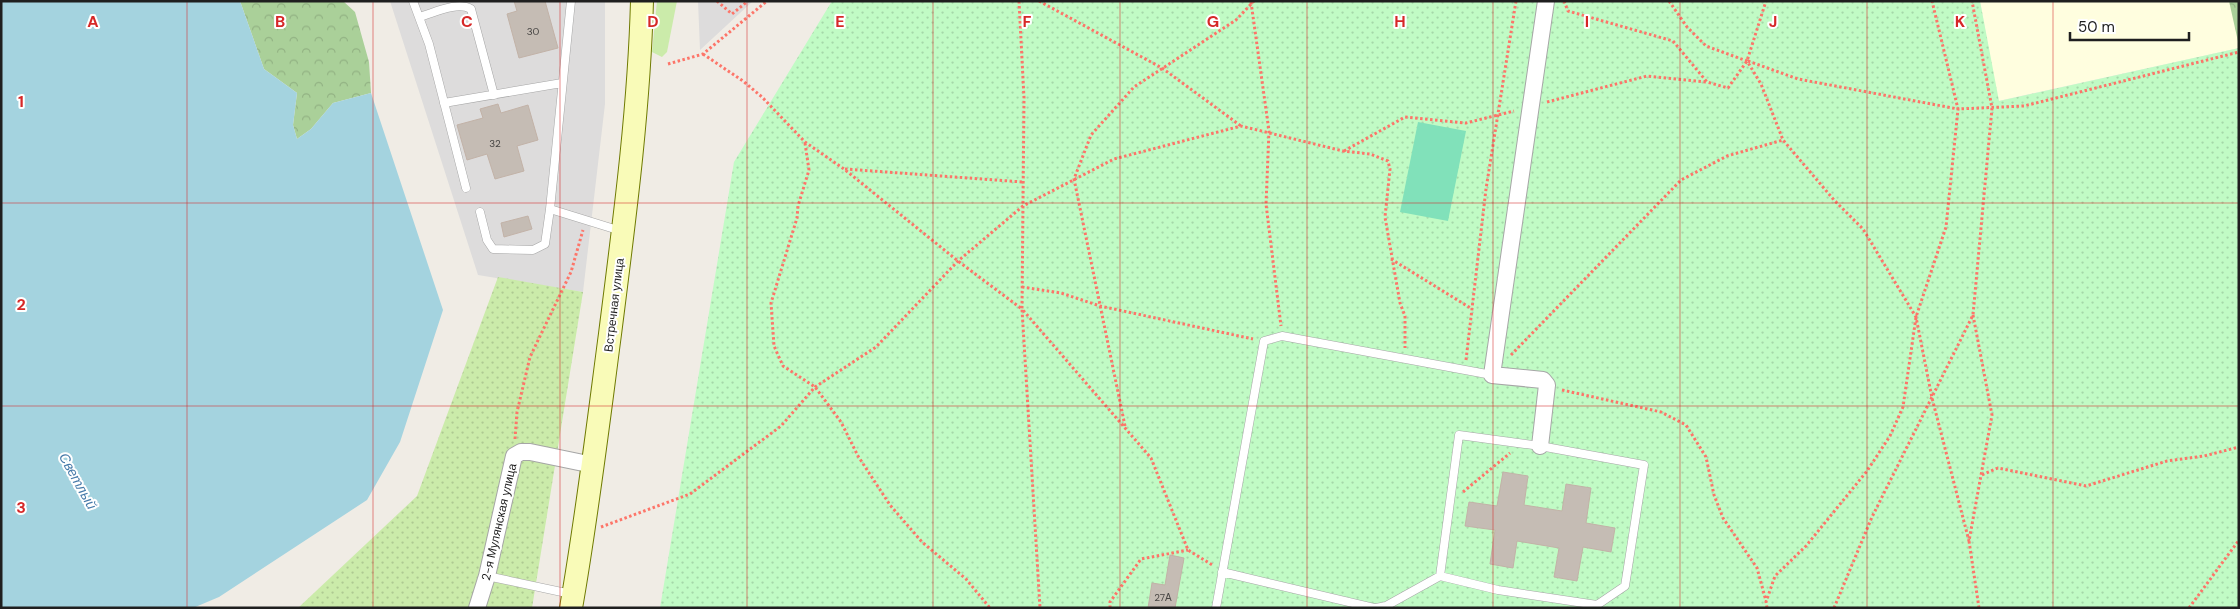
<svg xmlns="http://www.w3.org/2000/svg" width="2240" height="609" font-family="'DM Sans',sans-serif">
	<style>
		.residential { fill: #dddcdc }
		.education { fill: #fffedf }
		.grass { fill: #cbebaa }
		.forest { fill: url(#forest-crowns) }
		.park { fill: url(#park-dots) }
		.garden { fill: url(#garden-dots) }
		.pitch { fill: #81e1ba }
		.water { fill: #a4d3df }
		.building { fill: #c5bcb4; stroke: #c2b2a7 }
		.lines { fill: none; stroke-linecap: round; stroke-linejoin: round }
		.lane-casing { stroke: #a6a6a6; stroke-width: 9 }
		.street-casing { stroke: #a6a6a6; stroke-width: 18 }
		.secondary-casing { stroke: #6f7a02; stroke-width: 24 }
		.path { stroke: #fd7569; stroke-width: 3; stroke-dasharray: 2.5 2.5; stroke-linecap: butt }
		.lane { stroke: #fff; stroke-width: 8 }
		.street { stroke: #fff; stroke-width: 16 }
		.secondary { stroke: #f9fbb8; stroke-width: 22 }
		.grid { fill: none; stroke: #d62828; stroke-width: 1; stroke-opacity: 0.55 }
		.labels { text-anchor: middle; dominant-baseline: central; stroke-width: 4; stroke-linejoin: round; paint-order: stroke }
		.number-label { font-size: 10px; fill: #484644 }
		.street-label { font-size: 12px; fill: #1f1f1f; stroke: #fff }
		.water-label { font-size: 14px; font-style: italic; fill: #467aa9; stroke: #fff }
		.grid-label { font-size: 16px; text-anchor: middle; font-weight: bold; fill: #d62828; stroke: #fff; stroke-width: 4; stroke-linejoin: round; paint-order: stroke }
	</style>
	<defs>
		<pattern id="forest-crowns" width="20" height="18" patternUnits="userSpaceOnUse" patternTransform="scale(1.25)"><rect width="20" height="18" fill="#aad099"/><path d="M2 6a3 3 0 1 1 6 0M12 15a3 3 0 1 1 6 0" fill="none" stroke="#92b283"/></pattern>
		<pattern id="park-dots" width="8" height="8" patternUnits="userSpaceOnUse" patternTransform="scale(1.25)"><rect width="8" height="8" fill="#c1fbc5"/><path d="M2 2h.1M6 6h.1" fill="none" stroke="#a5d7a9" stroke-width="1.8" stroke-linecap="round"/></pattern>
		<pattern id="garden-dots" width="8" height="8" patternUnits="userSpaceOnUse" patternTransform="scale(1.25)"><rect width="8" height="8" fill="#cbebaa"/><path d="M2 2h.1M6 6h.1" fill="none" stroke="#aec992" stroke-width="1.8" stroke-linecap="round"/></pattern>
	</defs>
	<rect width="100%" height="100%" fill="#f0ece5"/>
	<path class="residential" d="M390,1h215v103l-22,188 -105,-17z
		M698,1h55l-53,49z"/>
	<path class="education" d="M1980,1h259v47l-241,53z"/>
	<path class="grass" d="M657,1h20l-10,51 -5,5 -10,-5z"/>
	<path class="forest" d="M240,1h103l12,11 14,50 2,31 -38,10 -22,26 -14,10 -4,-14 4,-32 -33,-24z
		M2229,1h10v45z"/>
	<path class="park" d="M832,1h1148l19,100 240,-53v560h-1579l74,-446z"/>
	<path class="garden" d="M498,277l85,15 -51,316h-234l119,-112z"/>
	<path class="pitch" d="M1418,122l48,9 -18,90 -48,-9z"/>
	<path class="water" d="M1,1h239l24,68 33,24 -4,32 4,14 14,-10 22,-26 38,-10 72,217 -43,132 -33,58 -148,97 -26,11h-192z"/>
	<path class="building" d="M514,1h31l13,47 -39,10 -12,-44 10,-3z
		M498,104l3,9 27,-8 10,35 -21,6 7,25 -29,8 -8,-25 -20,6 -10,-35 26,-7 -3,-9z
		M528,216l4,13 -28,8 -3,-14z
		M1503,472l25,4 -4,29 38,6 4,-27 25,4 -5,35 29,5 -4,24 -28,-5 -6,34 -23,-4 5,-29 -42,-7 -4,27 -23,-4 5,-34 -30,-4 4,-24 28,4z
		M1170,555l14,3 -9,50h-27l4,-25 13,2z"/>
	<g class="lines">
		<defs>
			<path id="lane" d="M413,1l16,43 37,144
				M571,1l-21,208 71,22
				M419,17c15,-4 38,-16 52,-8l23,86
				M444,103l118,-20
				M480,212l7,28 6,9 40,1 12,-6 5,-35
				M1222,572l152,36
				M487,576l84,18
				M1216,608l48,-267 18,-5 210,39
				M1376,608l10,-2 54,-30 58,14 99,15 28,-19 19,-121 -104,-19 -81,-11 -19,141"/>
			<path id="street" d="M1540,446l7,-61 -4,-5 -51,-5 54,-374
				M477,608l10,-32 27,-120 7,-4h9l63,13"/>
			<path id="secondary" d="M571,608c16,-91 27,-183 39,-274 14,-111 29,-222 32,-333"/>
		</defs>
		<use href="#lane" class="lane-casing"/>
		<use href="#street" class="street-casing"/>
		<use href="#secondary" class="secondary-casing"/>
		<path class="path" d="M717,1l15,13 16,-13
			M1019,1l5,97 -2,211 129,149 37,92 26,16
			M1039,1l123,67 79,58
			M1564,1l4,10 105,30 34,41 21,6 19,-27 19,-60
			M1669,1l18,26 19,19 41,15 14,23 22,56 51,60 29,29 53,88 16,81 37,143
			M1251,2l18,129 -3,73 15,122
			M703,54l40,27 19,16 43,45 39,27 114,92 64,48 18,299
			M1748,61l50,18 160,30 -26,-108
			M668,64l35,-10 64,-53
			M1547,102l100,-26 60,6
			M805,143l4,27 -11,36 -1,12 -26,85 3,43 9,20 32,21 26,35 17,34 32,49 32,37 44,37 24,29
			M1344,151l61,-34 61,6 48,-12
			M845,169l178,13
			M1391,259l81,50
			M1022,287l39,6 39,13 153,33
			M1973,315l19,100 -23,126 10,67
			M1511,355l170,-175 46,-24 56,-16
			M1466,360l20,-171 30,-188
			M1562,390l99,22 25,13 20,32 8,38 9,23 34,50 9,33
			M1125,426l-51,-247 17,-44 43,-48 102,-67 18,-19
			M515,439l2,-27 13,-55 41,-85 12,-42
			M1982,475l16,-7 88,18 81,-25 37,-5 35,-9
			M1463,492l47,-39
			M601,527l89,-33 91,-68 34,-39 61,-40 82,-86 65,-55 91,-47 127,-33 102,25 27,3 18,7 2,8 -5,48 15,86 5,13v32
			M1110,608v-6l31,-43 47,-9
			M1767,608l-1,-6 9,-26 31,-30 61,-75 23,-35 13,-29 13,-90 30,-90 12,-118 66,-3 215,-54
			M1834,608l38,-91 101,-202 19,-207 -20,-107
			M2189,608l50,-68"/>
		<use href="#lane" class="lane"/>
		<use href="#street" class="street"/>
		<use href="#secondary" class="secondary"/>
	</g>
	<path class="grid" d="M187,1v607M373,1v607M560,1v607M747,1v607M933,1v607M1120,1v607M1307,1v607M1493,1v607M1680,1v607M1867,1v607M2053,1v607M1,203h2238M1,406h2238"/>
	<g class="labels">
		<g class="number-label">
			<text x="533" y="31">30</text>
			<text x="495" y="143">32</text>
			<text x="1163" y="597">27А</text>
		</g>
		<g class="street-label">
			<text transform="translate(614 305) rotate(-83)">Встречная улица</text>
			<text transform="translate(499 522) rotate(-77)">2-я Мулянская улица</text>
		</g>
		<g class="water-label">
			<text transform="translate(78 481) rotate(61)">Светлый</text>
		</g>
	</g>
	<g class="grid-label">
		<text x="93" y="27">A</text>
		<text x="280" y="27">B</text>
		<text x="467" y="27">C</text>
		<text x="653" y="27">D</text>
		<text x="840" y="27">E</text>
		<text x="1027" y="27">F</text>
		<text x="1213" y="27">G</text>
		<text x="1400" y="27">H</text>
		<text x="1587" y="27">I</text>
		<text x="1773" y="27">J</text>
		<text x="1960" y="27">K</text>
		<text x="21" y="107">1</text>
		<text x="21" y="310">2</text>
		<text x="21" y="513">3</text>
	</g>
	<rect width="2240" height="609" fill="none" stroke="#1f1f1f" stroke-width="5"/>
	<path d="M2070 32v8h119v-8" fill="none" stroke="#1f1f1f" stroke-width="2.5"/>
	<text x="2078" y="32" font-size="15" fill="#1f1f1f" stroke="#ffffff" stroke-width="4" paint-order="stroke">50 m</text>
</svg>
